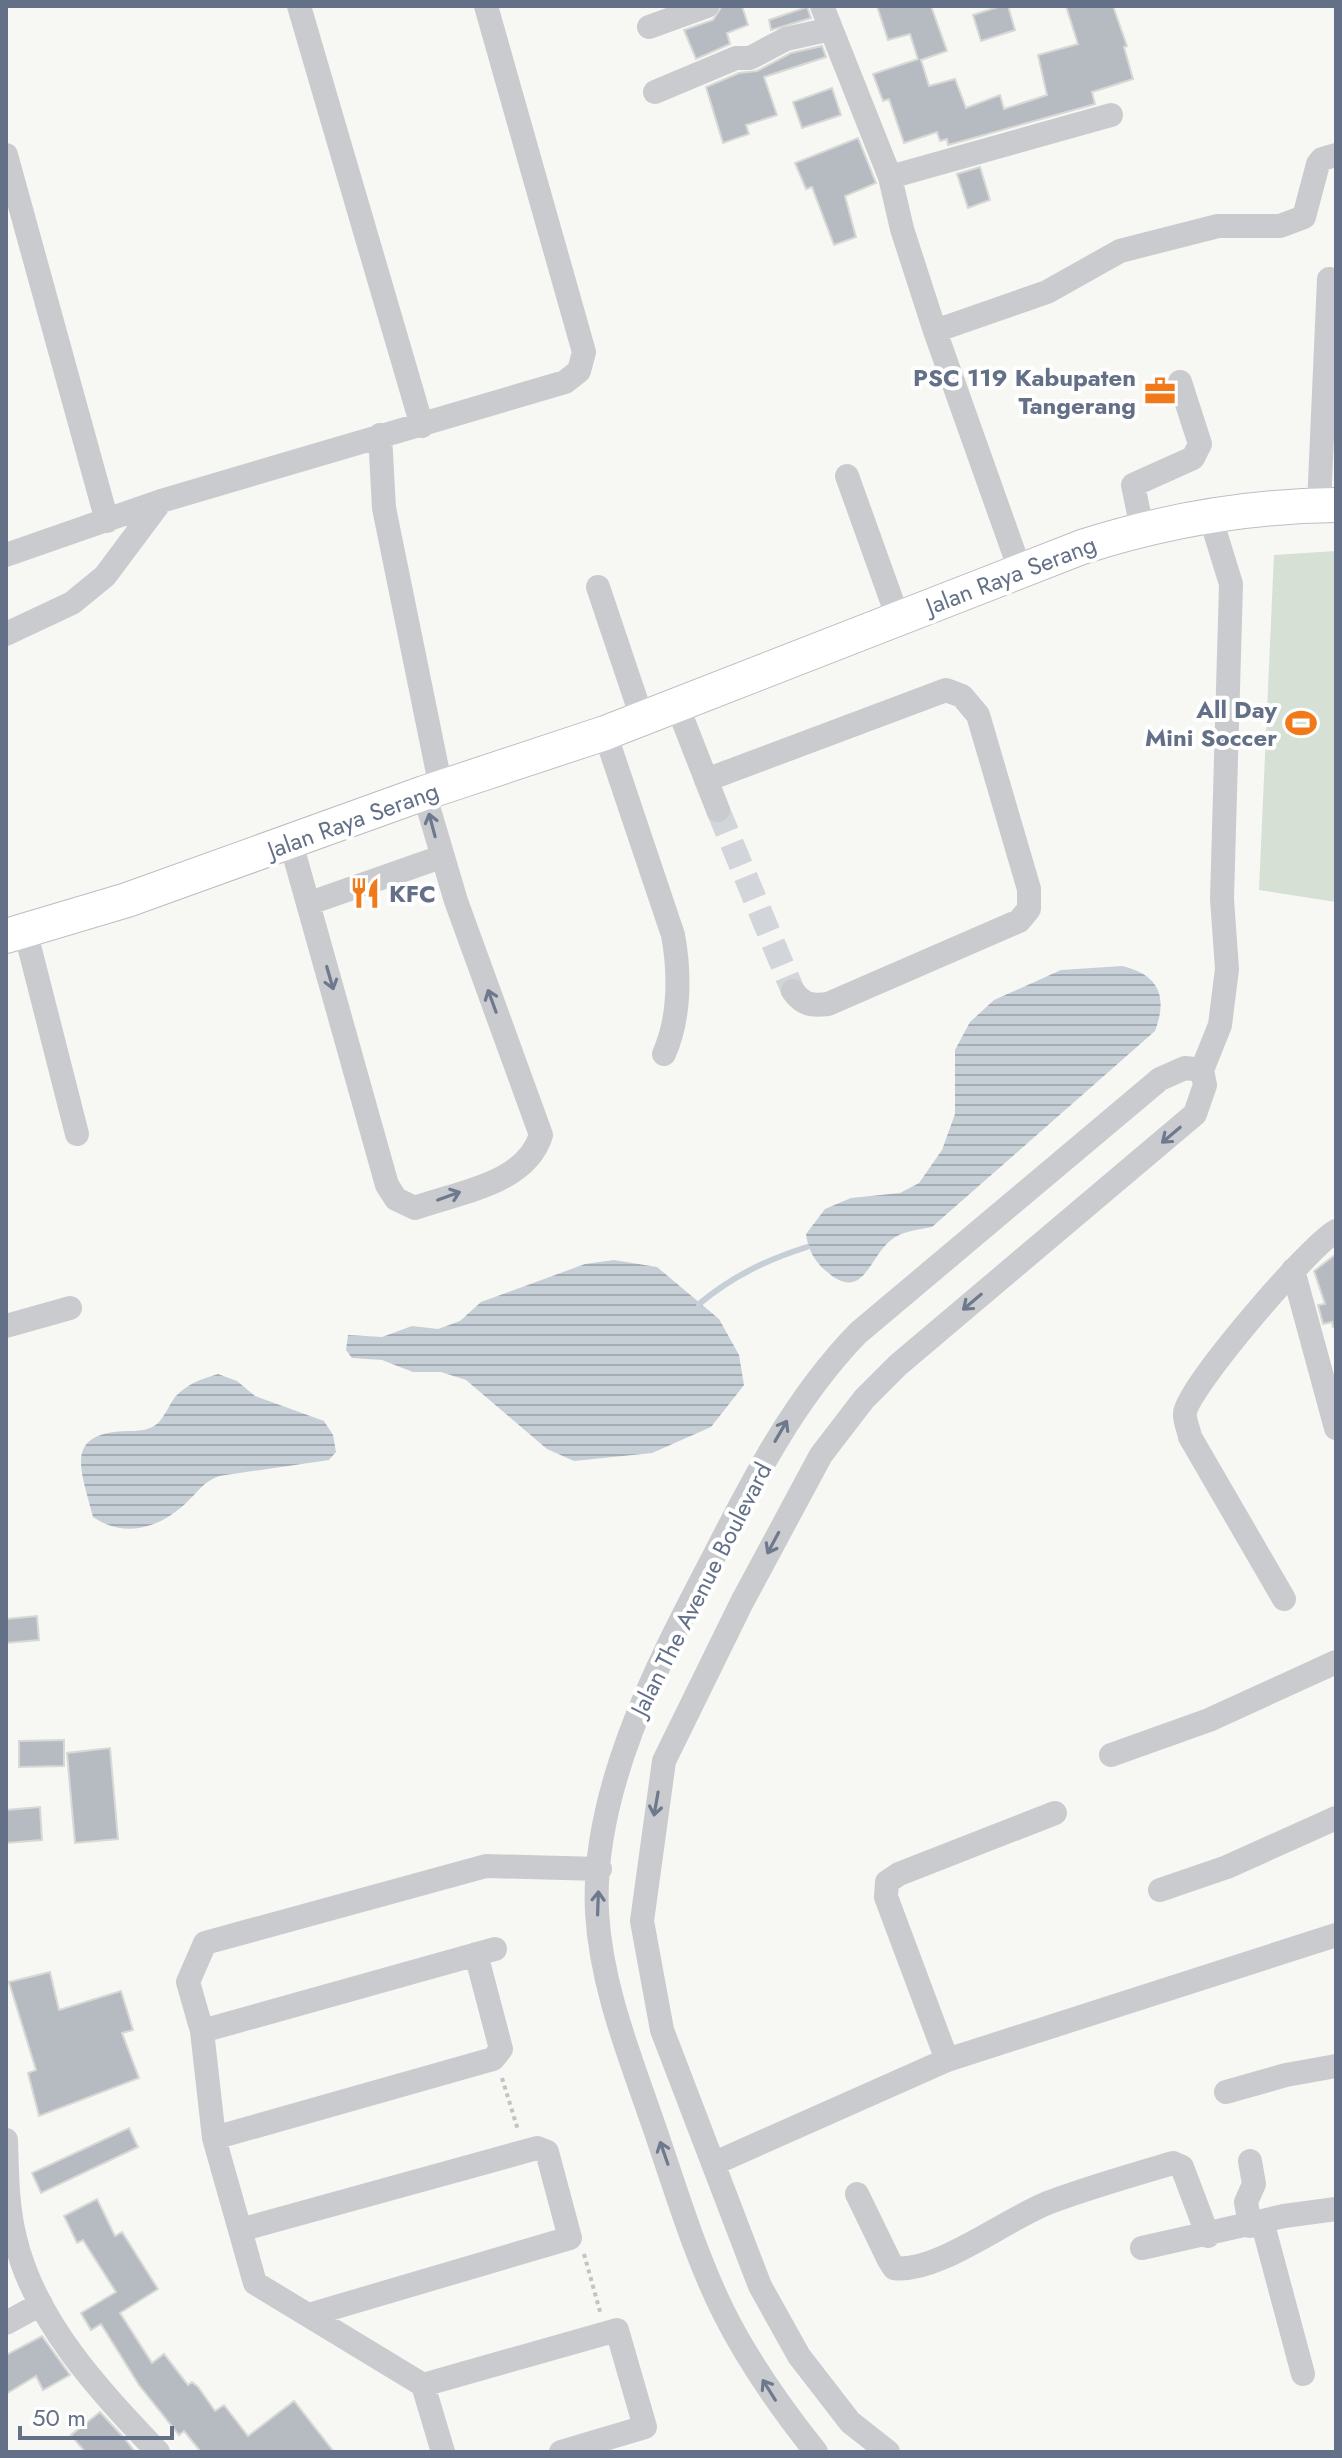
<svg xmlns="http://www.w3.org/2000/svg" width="1342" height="2458" font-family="Jost,sans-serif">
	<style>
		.garden { fill: #d6e0d4 }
		.water { fill: url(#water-rules) }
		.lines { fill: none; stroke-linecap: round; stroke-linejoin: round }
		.stream { stroke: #c7cfd6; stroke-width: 6 }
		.building { fill: #b6bbc2; stroke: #d8d9d6; stroke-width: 2 }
		.minor-tunnel { stroke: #d2d5d9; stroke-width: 24; stroke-dasharray: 24 12; stroke-linecap: butt }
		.highway-casing { stroke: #bdbec1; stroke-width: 36 }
		.path { stroke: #c2c3c5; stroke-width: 4; stroke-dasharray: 4 4; stroke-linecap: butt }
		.minor { stroke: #c9cbcf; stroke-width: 24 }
		.highway { stroke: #fff; stroke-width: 34 }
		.oneway { stroke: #6e798e }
		.labels { text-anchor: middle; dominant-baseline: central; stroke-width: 8; stroke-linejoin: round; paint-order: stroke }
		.poi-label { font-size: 24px; font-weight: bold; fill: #647087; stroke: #fff; text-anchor: end }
		.street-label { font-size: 24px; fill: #647087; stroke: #fff }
	</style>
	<defs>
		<pattern id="water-rules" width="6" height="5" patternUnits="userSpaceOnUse" patternTransform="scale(2)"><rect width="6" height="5" fill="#c7cfd6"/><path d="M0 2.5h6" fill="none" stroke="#a5acb3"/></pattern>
	</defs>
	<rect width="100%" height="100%" fill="#f7f7f4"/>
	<path class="garden" d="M1336,551v351l-77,-12 15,-335z"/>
	<path class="water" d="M1122,966c37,9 46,30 33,65l-223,196c-14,3 -30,4 -41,13 -22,17 -28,64 -65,31 -12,-10 -18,-22 -20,-37l19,-25 26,-11 49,-5 19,-10 23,-33 13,-36v-64l15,-28 24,-22 67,-30z
		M614,1260l43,7 62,52 20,36 5,30 -33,42 -59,26 -78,8 -27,-12 -81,-69 -25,-8h-28l-31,-12 -30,-2 -6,-8 2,-15 34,2 30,-11 26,3 22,-8 21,-19 104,-38z
		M218,1374l19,7 18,15 69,25 9,14 3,17 -7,8 -110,16c-16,6 -21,16 -34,28 -27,25 -62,34 -92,13 -12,-47 -31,-85 36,-86 10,0 22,-1 29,-8 7,-7 11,-18 17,-26 12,-13 26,-18 43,-23z"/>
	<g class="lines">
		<path class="stream" d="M699,1304c34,-28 67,-44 108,-57"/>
	</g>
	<path class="building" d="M722,6h20l6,19 -21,8 3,11 -34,15 -12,-29 29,-10z
		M877,6h54l16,45 -26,9 8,26 26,-7 11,29 34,-13 4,14 43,-14 -9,-40 40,-11 -12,-38h47l14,40 -3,1 9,32 -41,13 3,12 -147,41 -1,-6 -7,2 -3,-9 -33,11 -15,-44 -6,2 -10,-27 45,-15 -8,-25 -22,6z
		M1001,6h7l7,24 -34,11 -8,-26z
		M807,7l4,11 -40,12 -2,-10z
		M822,46l4,11 -62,20 13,38 -31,10 3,9 -26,9 -17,-56 33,-14 18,-2 34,-18z
		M832,88l9,27 -39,13 -9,-26z
		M858,138l18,45 -31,13 11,41 -22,8 -22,-58 -6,2 -11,-26z
		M980,167l10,33 -22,8 -11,-34z
		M1336,1254v73h-3l-1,-5 -9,2 -5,-19 7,-1 -11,-33z
		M37,1616l2,24 -33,3v-24z
		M64,1740v26l-45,1v-26z
		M110,1748l8,91 -43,4 -8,-90z
		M40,1807l2,33 -36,3v-33z
		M50,1972l9,38 62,-19 12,39 -11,3 17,45 -100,38 -11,-43 8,-3 -27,-88z
		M129,2128l9,19 -97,46 -9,-20z
		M97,2199l18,37 7,-4 36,57 -38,24 32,50 12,-9 24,31 4,-3 6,5 17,24 9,-6 24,31 46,-35 40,51h-133l-17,-21 -5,4 -40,-50 -38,-61 -10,6 -10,-17 35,-21 -33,-52 -6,3 -13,-27z
		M42,2336l28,39 -27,15 -7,-14 -30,18v-39z
		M100,2412l25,27 10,13h-50l-14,-17z"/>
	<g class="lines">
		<path class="minor-tunnel" d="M718,810l75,181"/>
		<defs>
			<path id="highway" d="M6,936l121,-36 297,-107 181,-60 477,-186c84,-27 166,-41 254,-42"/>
		</defs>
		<use href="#highway" class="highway-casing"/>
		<path class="path" d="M502,2078l16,52
			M584,2254l17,61"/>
		<path class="minor" d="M299,6l123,420
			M822,6l68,171 12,52 33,102 85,239
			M649,27l58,-21
			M655,92l81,-34h14l36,-19 45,-10
			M6,155l101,366
			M890,177l221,-62
			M935,331l112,-39 73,-41 98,-25h62l24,-9 14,-53 4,-5 14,-4
			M380,435l4,73 57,280
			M847,476l51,142
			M1319,505l10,-226
			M1142,528l-9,-43 60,-27 7,-14 -20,-62
			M6,555l155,-54
			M598,587l44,131
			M6,634l66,-31 33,-27 56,-75 404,-119 14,-11 5,-19 -98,-346
			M677,705l41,105
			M605,733l68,202c7,38 7,83 -9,119
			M706,780l240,-90 16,6 16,19 51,174v20l-10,12 -191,83c-16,2 -25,1 -35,-13
			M291,843l96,342 9,14 19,9c44,-16 111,-24 126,-73l-85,-234 -32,-108
			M310,903l131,-46
			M25,930l52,204
			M1293,1270l43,158
			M6,1326l64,-18
			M1284,1599l-94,-162c-1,-7 -6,-17 -5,-24 3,-26 125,-168 151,-182
			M1111,1755l98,-35 127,-58
			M1160,1890l67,-23 109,-49
			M202,2031l293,-82
			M947,2060l-61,-163 1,-15 12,-8 156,-61
			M1226,2092l60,-17 50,-9
			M214,2138l279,-79 8,-10 -25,-95
			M6,2140c1,33 1,66 9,98 20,85 85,153 143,214
			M1250,2161l4,23 -8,18 4,24
			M715,2163l232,-103 389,-125
			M857,2194l32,66 5,8c43,6 113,-50 156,-66 40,-15 82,-27 123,-39l9,4 26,69
			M1262,2221l41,153
			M240,2230l297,-82 10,4 23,86 -261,77
			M1142,2248l142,-32 52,-7
			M6,2323l35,-19
			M423,2385l194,-55 28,97 -84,25
			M443,2452l-20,-67 -168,-102 -41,-145 -12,-107 -14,-49 17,-39 281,-77 114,3
			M816,2452c-35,-44 -67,-89 -92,-139 -31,-62 -51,-133 -74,-198 -23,-66 -49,-132 -53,-203 -6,-120 60,-247 114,-350 42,-82 83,-163 147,-229l302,-254 25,-11 17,2
			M888,2452l-38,-30 -51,-66 -39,-70 -98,-256 -20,-109 22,-160 78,-159 79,-147 43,-56 34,-34 297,-251 10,-29 -3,-15 18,-45 7,-56 -5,-70 9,-315 -16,-52 -2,-18"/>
		<use href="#highway" class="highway"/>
	</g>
	<defs><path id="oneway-shaft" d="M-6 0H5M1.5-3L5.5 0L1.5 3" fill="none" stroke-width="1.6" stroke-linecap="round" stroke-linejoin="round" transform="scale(2)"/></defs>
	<g class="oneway">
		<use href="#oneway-shaft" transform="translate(432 825) rotate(-105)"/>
		<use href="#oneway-shaft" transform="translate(330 978) rotate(74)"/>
		<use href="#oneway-shaft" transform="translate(492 1001) rotate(-110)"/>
		<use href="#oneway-shaft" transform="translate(1171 1135) rotate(140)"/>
		<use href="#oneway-shaft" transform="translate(449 1196) rotate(-20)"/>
		<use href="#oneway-shaft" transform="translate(972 1302) rotate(140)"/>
		<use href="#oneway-shaft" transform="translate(781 1431) rotate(-60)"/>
		<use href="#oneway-shaft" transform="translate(773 1543) rotate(118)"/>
		<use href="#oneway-shaft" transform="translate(656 1804) rotate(100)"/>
		<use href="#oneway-shaft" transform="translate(598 1903) rotate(-88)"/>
		<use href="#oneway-shaft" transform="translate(664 2153) rotate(-109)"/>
		<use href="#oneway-shaft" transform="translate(769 2390) rotate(-122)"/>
	</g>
	<defs>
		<symbol id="office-bare" viewBox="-9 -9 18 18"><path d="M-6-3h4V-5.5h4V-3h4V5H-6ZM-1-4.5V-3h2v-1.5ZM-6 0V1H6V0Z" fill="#f27919" stroke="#fff" stroke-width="2.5" paint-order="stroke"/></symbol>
		<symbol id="stadium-bare" viewBox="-9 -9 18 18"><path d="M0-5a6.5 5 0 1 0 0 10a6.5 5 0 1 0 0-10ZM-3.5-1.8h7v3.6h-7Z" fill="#f27919" stroke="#fff" stroke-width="2.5" paint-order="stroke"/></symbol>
		<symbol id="restaurant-bare" viewBox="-9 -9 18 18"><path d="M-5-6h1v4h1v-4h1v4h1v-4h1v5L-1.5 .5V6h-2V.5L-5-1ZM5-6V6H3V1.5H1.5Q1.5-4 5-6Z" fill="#f27919" stroke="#fff" stroke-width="2.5" paint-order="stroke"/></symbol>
	</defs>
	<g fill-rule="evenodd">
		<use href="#office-bare" x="1138" y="369" width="44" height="44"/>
		<use href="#stadium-bare" x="1279" y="701" width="44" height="44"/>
		<use href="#restaurant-bare" x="343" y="871" width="44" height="44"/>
	</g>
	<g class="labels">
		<g class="poi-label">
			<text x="1136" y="377">PSC 119 Kabupaten<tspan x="1136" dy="28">Tangerang</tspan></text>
			<text x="1277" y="709">All Day<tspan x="1277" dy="28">Mini Soccer</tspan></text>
			<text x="389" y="893" text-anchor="start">KFC</text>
		</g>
		<g class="street-label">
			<text transform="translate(1011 575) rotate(-21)">Jalan Raya Serang</text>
			<text transform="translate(353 820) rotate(-20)">Jalan Raya Serang</text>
			<text transform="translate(701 1589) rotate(-63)">Jalan The Avenue Boulevard</text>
		</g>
	</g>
	<rect width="1342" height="2458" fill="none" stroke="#647087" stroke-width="16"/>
	<path d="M20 2426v12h152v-12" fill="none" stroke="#647087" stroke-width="4"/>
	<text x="32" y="2426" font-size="24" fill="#647087" stroke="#ffffff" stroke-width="6" paint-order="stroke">50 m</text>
</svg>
